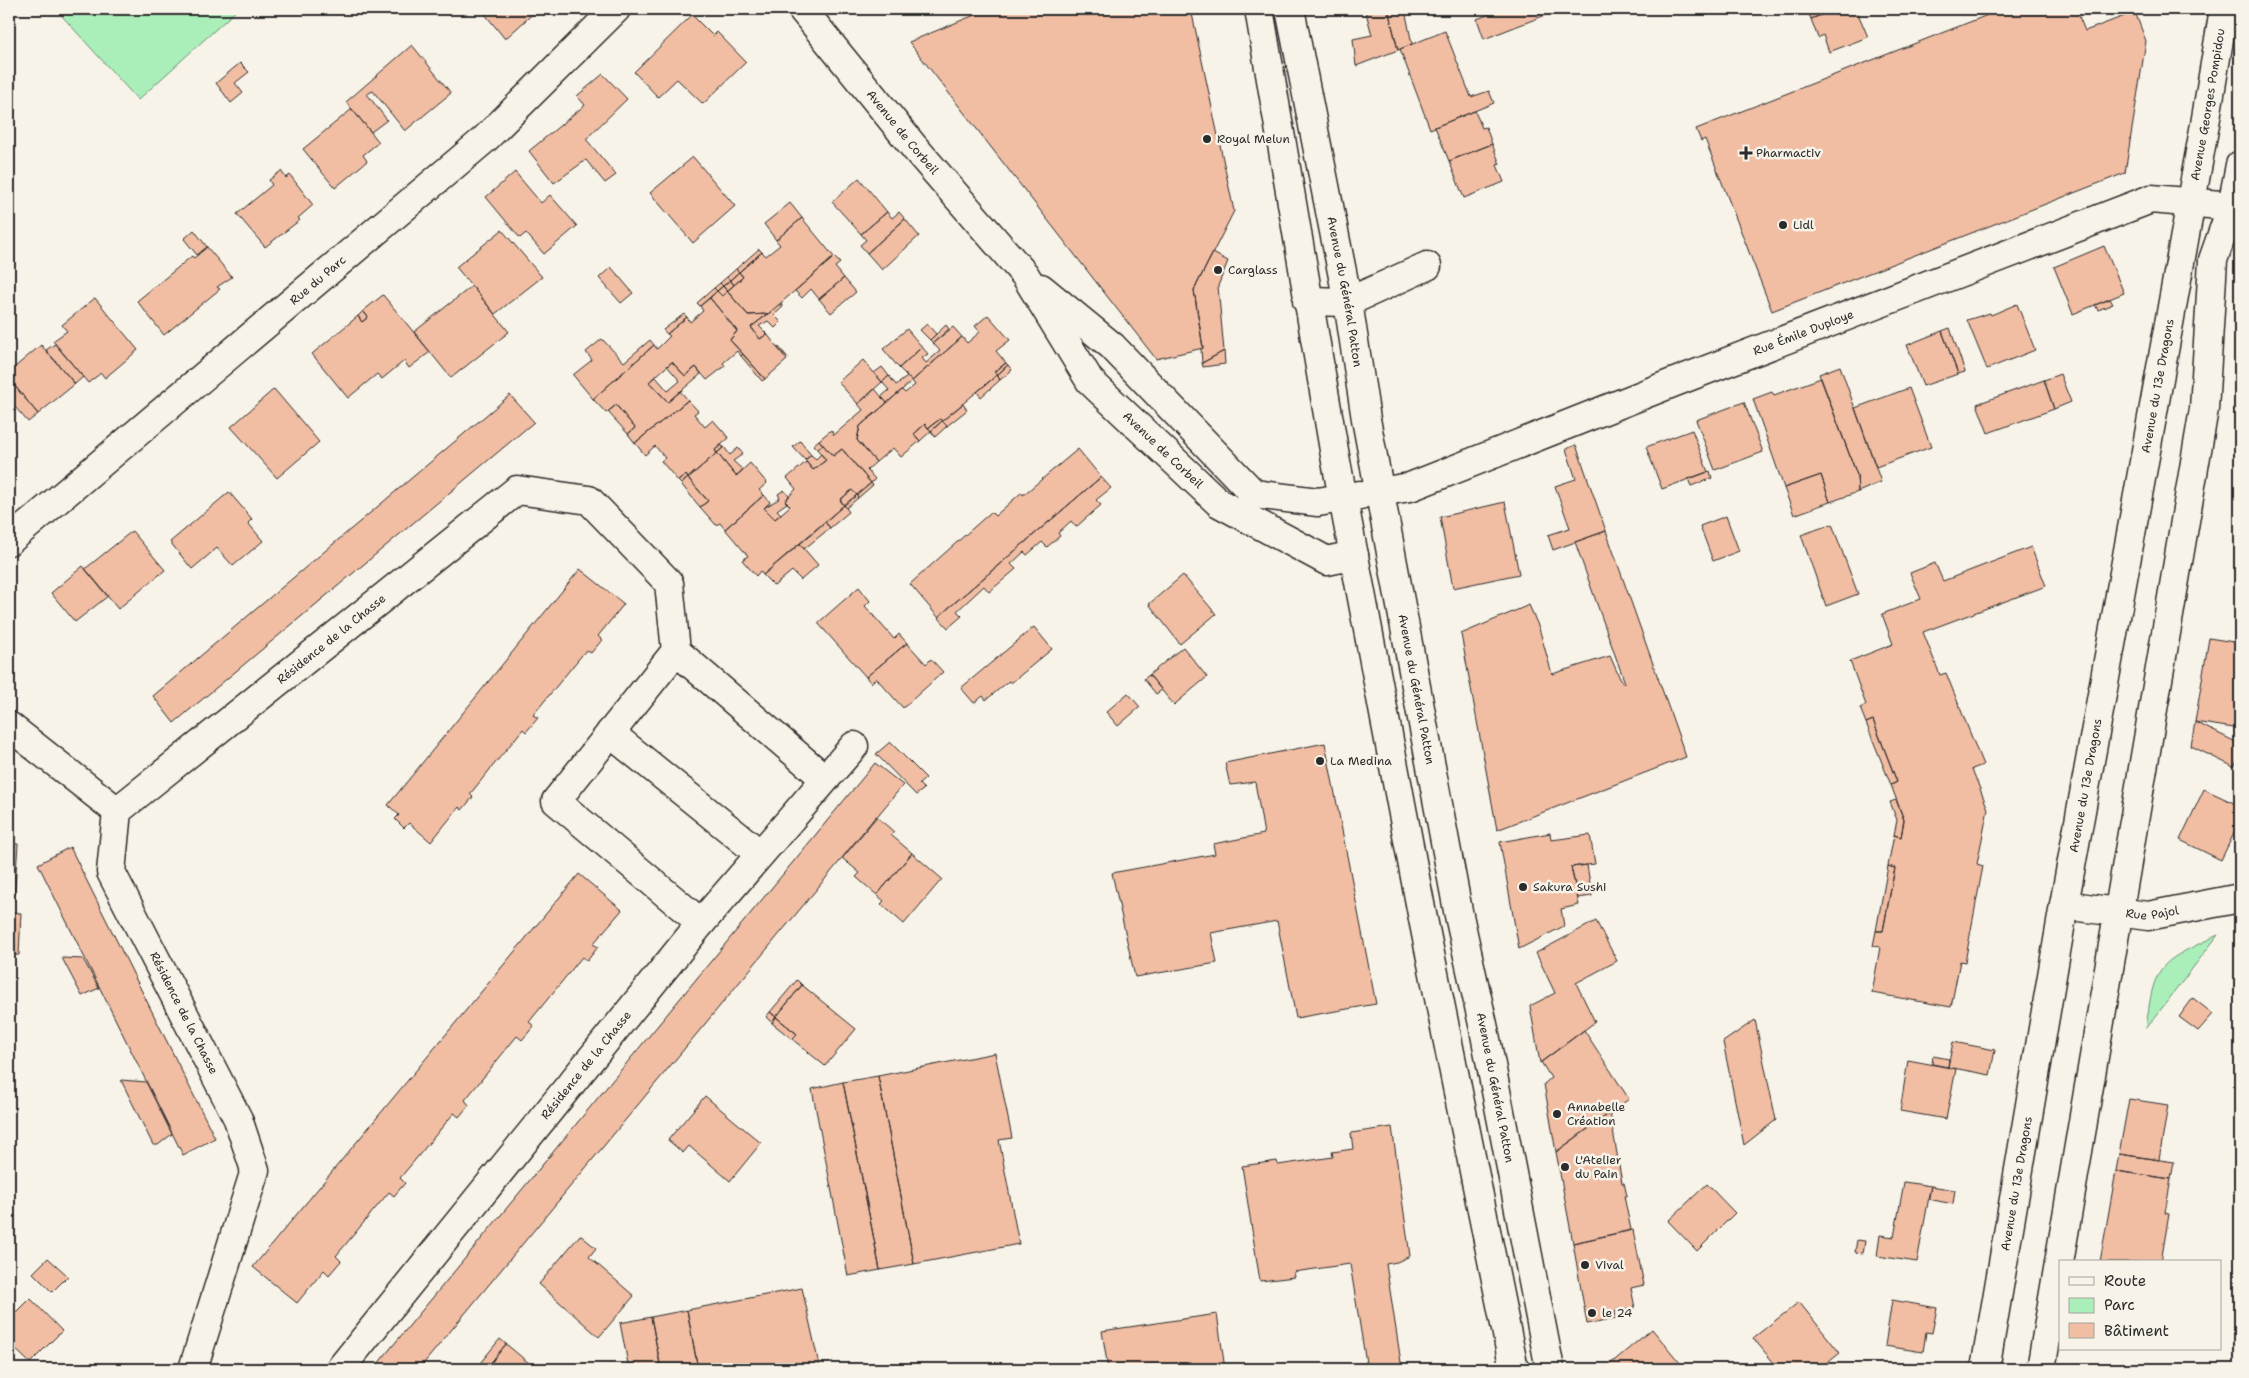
<svg xmlns="http://www.w3.org/2000/svg" width="2249" height="1378" font-family="'Shantell Sans',sans-serif">
	<style>
		.green { fill: #aaefba; stroke: #6a8d72 }
		.building { fill: #f1bda3; stroke: #2b2b2b }
		.lines { fill: none; stroke-linecap: round; stroke-linejoin: round }
		.minor-casing { stroke: #2b2b2b; stroke-width: 31 }
		.major-casing { stroke: #2b2b2b; stroke-width: 31 }
		.minor { stroke: #f7f3e8; stroke-width: 28 }
		.major { stroke: #f7f3e8; stroke-width: 28 }
		.poi-dot { fill: #2b2b2b; stroke: #f7f3e8; stroke-width: 2 }
		.labels { text-anchor: middle; dominant-baseline: central; stroke-width: 5; stroke-linejoin: round; paint-order: stroke }
		.street-label { font-size: 12px; fill: #2b2b2b; stroke: #f7f3e8 }
		.poi-label { font-size: 12px; fill: #2b2b2b; stroke: #f7f3e8; text-anchor: start }
	</style>
	<rect width="100%" height="100%" fill="#f7f3e8"/>
	<filter id="ink" filterUnits="userSpaceOnUse"><feTurbulence type="fractalNoise" baseFrequency=".02" numOctaves="2"/><feDisplacementMap in="SourceGraphic" scale="10" xChannelSelector="R" yChannelSelector="G"/><feConvolveMatrix kernelMatrix="1 2 1 2 8 2 1 2 1" color-interpolation-filters="sRGB"/></filter>
	<g filter="url(#ink)">
		<path class="green" d="M70,9h168l-100,91 -76,-84z
			M2218,935l-72,94c8,-66 12,-66 72,-94z"/>
		<path class="building" d="M481,9h57l-33,30z
			M989,9h202l43,202 -40,79 9,58 -47,11 -247,-317z
			M1365,9h23l10,41 -42,16 -3,-27 19,-4z
			M1388,9l17,1 7,34 -14,6z
			M1503,9h58l-77,30 -7,-20z
			M1807,9h29l-25,10z
			M1836,9h20l12,28 -39,15 -6,-17 -5,3 -7,-19z
			M2003,9h73l9,22 50,-19 11,29 -21,132 -353,138 -67,-172 -4,2 -5,-12z
			M692,15l21,21 4,-4 29,30 -43,42 -26,-25 -19,18 -24,-25z
			M1445,31l26,66 18,-6 5,12 -64,26 -30,-80z
			M412,45l39,48 -46,38 -32,-40 -6,3 20,26 -16,12 -25,-30z
			M240,63l9,9 -14,11 8,10 -12,10 -15,-20z
			M603,74l24,25 -41,40 30,36 -11,8 -19,-23 -32,23 -25,-32 56,-46 -8,-9z
			M352,109l27,33 -16,13 4,6 -32,27 -32,-39z
			M1475,111l7,17 4,-1 6,17 -43,17 -14,-34z
			M1492,144l8,20 -3,1 7,17 -40,16 -15,-37z
			M693,157l42,49 -42,37 -43,-50z
			M281,171l5,7 4,-3 23,30 -15,13 2,2 -35,27 -28,-33 35,-29 -3,-5z
			M515,172l26,31 9,-8 27,31 -33,28 -18,-21 -6,5 -34,-41z
			M859,178l28,34 -26,22 -29,-32z
			M790,203l12,15 -26,22 -12,-16z
			M887,212l5,6 7,-6 6,7 -38,34 -7,-8 6,-5 -5,-6z
			M802,218l32,39 -66,57 -20,1 -21,-24 16,-14 -4,-5 23,-20 4,4 14,-11 -4,-5z
			M905,219l14,17 -37,34 -15,-17z
			M194,230l13,17 -10,8 -13,-16z
			M502,230l40,47 -47,37 -39,-47z
			M2104,246l20,47 -51,21 -19,-47z
			M207,247l25,30 -15,10 3,2 -56,46 -27,-34 55,-45 2,2z
			M759,249l3,3 -23,20 -3,-3z
			M1213,253l15,8 -10,25 6,65 -22,12 -1,-14 2,-1 -9,-58z
			M834,257l6,6 -5,4 9,11 -25,21 -8,-10 -9,9 -7,-7z
			M611,267l22,26 -12,10 -22,-25z
			M736,269l3,3 -9,8 -3,-3z
			M739,272l4,5 -9,8 -4,-5z
			M727,277l3,3 -7,6 -3,-3z
			M844,278l12,14 -25,21 -12,-14z
			M730,280l4,5 -7,6 -4,-5z
			M720,283l3,3 -6,5 -3,-3z
			M472,286l37,46 -58,46 -37,-46z
			M723,286l4,5 -5,5 -5,-5z
			M714,288l3,3 -17,15 -3,-3z
			M717,291l5,5 5,-5 21,24 20,-1 -17,13 9,12 7,-5 20,26 -22,19 -35,-39 7,-9 -27,-33z
			M383,295l47,57 -21,16 -5,-7 -22,18 -5,-5 -29,24 -36,-44 46,-38 4,6 6,-5 -5,-6z
			M95,298l43,52 -33,28 -4,-5 -13,10 -35,-42 14,-10 -5,-6z
			M710,298l27,33 -7,9 13,14 -2,2 -4,-5 -14,12 2,3 -18,14 -11,-13 -11,9 -13,-14 -23,20 19,20 12,-11 8,9 -53,43 -7,-9 7,-6 -19,-23 -10,8 -13,-14 61,-54 3,4 13,-13 -3,-2 20,-17 3,5 13,-11 -3,-5z
			M2110,299l3,5 -15,6 -3,-5z
			M781,304l2,3 -9,8 7,7 -6,6 -7,-7 -9,5 8,8 -7,5 -9,-12z
			M2017,304l18,46 -48,19 -20,-49 23,-7 1,2z
			M363,311l5,6 -6,5 -4,-6z
			M684,314l3,3 -20,17 -4,-4z
			M988,315l22,25 -14,11 10,12 -12,9 3,3 -55,46 -2,-2 -12,9 -3,-4 -11,10 6,7 -19,16 -8,-9 -17,14 -19,-22 3,-14 42,-36 3,3 10,-8 -3,-4 50,-44 5,6 13,-11 -5,-6z
			M927,324l9,10 -6,6 -10,-10z
			M946,325l3,4 -16,14 -3,-3z
			M953,327l9,10 -50,44 -13,-13 23,-21 6,7 -6,4 4,5 14,-12 -7,-8z
			M1950,328l15,44 -7,2 -16,-43z
			M907,329l15,18 -23,21 -16,-19z
			M1942,331l16,43 -35,12 -16,-41z
			M602,339l22,23 26,-22 4,5 -61,54 -20,-24 19,-15 -6,-8z
			M55,344l28,33 -8,7 -29,-34z
			M41,345l34,39 -37,30 -29,-35v-7z
			M779,347l10,12 -11,-10z
			M1224,351l1,13 -22,3 -1,-4z
			M743,354l22,25 -3,2 -21,-25z
			M863,360l19,22 -24,22 -20,-22z
			M672,362l13,14 11,-9 5,7 -33,28 -19,-20 6,-6 13,15 12,-10 -13,-15z
			M1006,363l2,2 -11,10 -3,-3z
			M1008,365l4,5 -12,10 -3,-5z
			M1840,366l41,116 -23,10 -1,-17 -38,-101z
			M882,367l7,9 -7,6 -8,-9z
			M2060,374l11,28 -17,7 -10,-29z
			M997,375l3,5 -19,17 -4,-5z
			M889,376l7,9 11,-8 5,4 -25,22 -6,-6 8,-7 -7,-8z
			M1821,378l36,97 1,17 -28,10 -9,-27 -37,13 -31,-89 19,-7 2,3z
			M9,379l29,35 -10,8 -19,-22z
			M2044,380l10,29 -66,24 -11,-29z
			M1909,388l22,59 -55,20 -21,-59z
			M274,389l45,53 -42,36 -46,-51z
			M875,389l12,14 -27,23 -3,14 19,22 -9,8 8,9 -4,4 -29,-34 -9,7 -14,-16 12,-10 3,5 29,-25 -5,-6z
			M510,395l24,27 -360,301 -21,-27z
			M688,400l10,11 -4,3 11,13 8,-7 16,18 -14,12 2,3 -29,25 -2,-3 -8,6 -17,-20 4,-3 -10,-12 -10,9 -10,-12z
			M1744,402l19,50 -48,18 -19,-50z
			M963,404l4,6 -20,16 -5,-5z
			M616,405l19,23 -7,6 -20,-22z
			M940,419l2,2 -11,10 -3,-3z
			M942,421l5,5 -12,11 -4,-6z
			M925,424l6,7 -11,10 -6,-7z
			M1692,430l16,42 -46,17 -16,-42z
			M819,440l4,5 -6,4 -4,-4z
			M800,441l11,14 -6,5 -12,-13z
			M721,445l3,2 -7,6 -2,-3z
			M823,445l10,11 9,-7 29,34 -14,12 -5,-5 -12,10 4,5 -81,70 -3,-4 -4,5 -14,-16 6,-4 -23,-27 39,-34 6,7 -6,6 11,11 15,-13 -5,-5 11,-12 -9,-11 19,-16 7,8 13,-10 -9,-11z
			M1576,445l30,86 -53,19 -5,-15 22,-7 -15,-42 21,-7 -10,-30z
			M724,447l6,8 8,-7 5,6 -10,7 10,9 -7,6 -19,-23z
			M1078,449l23,28 -163,140 -28,-33 81,-72 4,4 27,-24 1,3z
			M717,453l19,23 14,-13 17,20 -8,7 5,5 -39,34 -5,-6 -4,2 -16,-18 8,-6 -20,-23z
			M821,454l5,6 -13,10 -8,-10 6,-5 5,4z
			M1710,471l2,7 -21,8 -3,-7z
			M686,475l2,3 -7,6 -3,-3z
			M1821,475l9,27 -36,13 -10,-27z
			M1101,477l10,11 -15,12 5,5 -25,22 -5,-6 -13,12 2,3 -13,11 -5,-5 -15,13 -3,-3 -13,12 5,5 -27,23 -5,-6 -27,25 5,5 -14,12 -10,-11z
			M688,478l20,23 -8,6 -19,-23z
			M871,483l2,2 -15,13 -1,-3z
			M784,490l5,6 -4,5 2,2 -10,7 4,4 -6,5 -11,-11 16,-10 -2,-4z
			M852,490l5,5 -13,10 -4,-5z
			M229,492l23,27 -4,4 15,18 -30,25 -16,-18 -25,21 -22,-27z
			M857,495l1,3 -12,10 -2,-3z
			M1505,502l14,72 -66,14 -13,-71z
			M844,505l5,7 -19,16 -5,-6z
			M1726,516l13,35 -26,10 -13,-35z
			M825,522l5,6 -26,21 -4,-5z
			M1832,524l26,70 -32,12 -25,-71z
			M132,531l33,39 -47,39 -33,-40z
			M1606,531l80,226 -189,73 -36,-196 68,-29 10,23 13,46 58,-18 12,27h3l-50,-141z
			M800,544l18,21 -17,15 -9,-9 -18,15 -11,-11z
			M2031,547l15,39 -123,46 17,43 6,-2 37,92 -11,4 16,40 -11,55 6,2 -18,96 -5,-1 -9,46 -79,-14 8,-46 -7,-1 3,-15h7l12,-63 -7,-2 6,-31 7,2 3,-17 -13,-35 6,-3 -24,-62 -7,3 -6,-15 6,-3 -16,-44 43,-17 -11,-30 39,-15 -11,-26 25,-10 8,18z
			M83,566l25,30 -33,26 -24,-29z
			M580,569l44,35 -26,32 4,4 -11,13 -5,-3 -53,65 5,3 -12,14 -3,-3 -53,65 3,3 -11,13 -3,-3 -28,35 -22,-19 -5,5 -9,-9 4,-4 -11,-10z
			M1183,575l33,39 -36,30 -31,-40z
			M859,587l11,14 -5,5 29,33 5,-5 8,9 -41,34 -48,-54z
			M1034,627l18,22 -41,34 -2,-2 -23,19 -3,-4 -9,7 -13,-15z
			M2209,638l31,5v86l-45,-7z
			M907,643l19,21 5,-5 12,13 -40,36 -27,-30 -5,5 -5,-6z
			M1183,647l24,30 -33,28 -25,-30z
			M1149,675l13,15 -6,4 -12,-15z
			M1128,693l12,14 -22,19 -12,-14z
			M1873,720l24,62 -6,3 -25,-62z
			M2195,722l45,22v11l-6,12 -43,-21z
			M890,742l36,36 -7,6 5,5 -8,6 -40,-41z
			M1325,743l51,261 -80,14 -19,-97 -66,12 6,30 -82,14 -23,-104 103,-19 -2,-10 51,-10 -9,-52 -25,3 -5,-22z
			M875,763l28,22 -484,584h-40l-3,-3z
			M2204,789l36,17v15l-19,39 -41,-20z
			M1896,800l8,20 -3,17 -7,-2 3,-15 -7,-18z
			M876,816l18,16 -3,3 21,18 -35,42 -21,-18 4,-4 -18,-15z
			M1550,833l1,7 39,-5 5,29 -24,3 8,38 -18,4 3,17 -45,23 -19,-107z
			M9,844h9l-4,57h-5z
			M70,847l145,291 -32,17 -145,-291z
			M912,853l30,26 -38,45 -23,-20 3,-3 -7,-6z
			M1587,865l5,31 -14,2 -7,-31z
			M1888,866l7,2 -12,63h-7z
			M579,874l43,36 -29,34 5,3 -11,14 -5,-4 -53,65 5,4 -12,14 -5,-4 -52,64 4,5 -10,12 -5,-4 -54,65 5,5 -11,13 -5,-4 -53,64 5,5 -12,14 -5,-5 -27,33 -44,-36z
			M9,912l12,1 -2,42h-10z
			M1596,921l21,40 -41,22 19,39 -55,41 -10,-57 25,-13 -19,-40z
			M62,958l21,1 16,29 -17,8z
			M797,980l5,5 -26,32 -6,-5z
			M802,985l54,44 -31,37 -33,-27 5,-5 -21,-17z
			M2193,998l20,16 -15,17 -19,-14z
			M770,1012l6,5 -4,6 -6,-6z
			M776,1017l21,17 -5,5 -20,-16z
			M1755,1020l21,100 -32,25 -21,-103z
			M1584,1030l45,69 -73,53 -12,-68 7,-6 -10,-16z
			M1953,1042l42,8 -5,25 -42,-8z
			M995,1053l17,85 -13,2 20,104 -105,20 -36,-188z
			M2236,1055h4v27z
			M1933,1056l16,3 -1,8 -16,-3z
			M1908,1060l48,9 -10,50 -46,-8z
			M878,1076l36,188 -34,6 -37,-188z
			M121,1080l25,2 26,52 -14,11h-5z
			M843,1082l37,188 -32,6 -36,-187z
			M705,1096l56,47 -31,38 -41,-35 -6,7 -15,-13z
			M2129,1099l39,6 -9,55 -40,-6z
			M1610,1113l12,70h2l3,13h-3l7,34 -58,13 -17,-91z
			M1392,1127l18,129 -13,6 -11,2 16,105h-35l-17,-105 -56,8 1,5 -35,4 -18,-115 35,-5 1,4 55,-8 -1,-5 21,-3 -2,-16z
			M2119,1154l55,8 -3,17 -55,-8z
			M2116,1171l55,8 -6,34 4,1 -8,48h-61z
			M1904,1182l27,4 -14,76 -40,-6 3,-21 14,2z
			M1707,1184l28,29 -38,38 -29,-30z
			M1931,1186l24,4 -2,14 -25,-5z
			M1633,1230l11,55 -13,3 4,20 -20,4 1,6 -29,6 -14,-81z
			M580,1235l16,13 -7,9 45,39 -35,41 -60,-53z
			M1857,1240l8,1 -2,12 -8,-1z
			M48,1258l20,18 -16,16 -19,-19z
			M802,1288l18,81h-122l-11,-59z
			M30,1298l32,33 -32,32 -21,-20v-24z
			M1892,1300l45,8 -5,25 -6,-1 -3,20 -38,-6z
			M1799,1302l41,51 -20,16h-7l-3,-4 -5,4h-26l-26,-31z
			M687,1310l11,59h-37l-10,-52z
			M1217,1314l8,55h-117l-6,-38z
			M651,1317l10,52h-32l-9,-46z
			M1652,1329l28,34 -7,6h-60l-4,-4z
			M500,1339l6,5 -20,25h-11z
			M506,1344l30,25h-50z"/>
		<g class="lines">
			<defs>
				<g id="minor">
					<path d="M1307,301l41,1 79,-36"/>
					<path id="s1" d="M1379,492l31,-5 265,-105 476,-183 81,7"/>
					<path id="s2" d="M9,541l476,-402 131,-130"/>
					<path d="M676,651l148,127"/>
					<path d="M9,726l108,85"/>
					<path d="M610,733l150,121"/>
					<path id="s3" d="M2064,905l84,11 92,-18"/>
					<path id="s4" d="M193,1369l62,-199 -17,-51 -127,-247 6,-61 400,-321 72,10 80,83 7,68 -120,150 145,122"/>
					<path id="s5" d="M340,1369l361,-446 153,-177"/>
				</g>
				<g id="major">
					<path id="s6" d="M802,9l112,138 111,128 65,106 129,122 108,58 27,-6"/>
					<path d="M1259,9l76,447 87,458 92,455"/>
					<path id="s7" d="M1290,9l58,293 18,117 92,492 26,118 66,340"/>
					<path d="M1041,288l71,58 142,148 64,8 42,-7"/>
					<path id="s8" d="M1985,1369l79,-464 141,-781 19,-115"/>
					<path d="M2041,1369l163,-960 9,-149 19,-54 8,-41"/>
				</g>
			</defs>
			<use href="#minor" class="minor-casing"/>
			<use href="#major" class="major-casing"/>
			<use href="#minor" class="minor"/>
			<use href="#major" class="major"/>
		</g>
	</g>
	<g class="poi-dot">
		<circle cx="1207" cy="139" r="5"/>
		<path d="M1743.5 145.5h5v5h5v5h-5v5h-5v-5h-5v-5h5z"/>
		<circle cx="1783" cy="225" r="5"/>
		<circle cx="1218" cy="270" r="5"/>
		<circle cx="1320" cy="761" r="5"/>
		<circle cx="1523" cy="887" r="5"/>
		<circle cx="1557" cy="1114" r="5"/>
		<circle cx="1565" cy="1167" r="5"/>
		<circle cx="1585" cy="1265" r="5"/>
		<circle cx="1592" cy="1313" r="5"/>
	</g>
	<g class="labels">
		<g class="street-label">
			<text stroke="none"><textPath href="#s8" startOffset="1284">Avenue Georges Pompidou</textPath></text>
			<text stroke="none"><textPath href="#s6" startOffset="159">Avenue de Corbeil</textPath></text>
			<text stroke="none"><textPath href="#s2" startOffset="404">Rue du Parc</textPath></text>
			<text stroke="none"><textPath href="#s7" startOffset="288">Avenue du Général Patton</textPath></text>
			<text stroke="none"><textPath href="#s1" startOffset="454">Rue Émile Duploye</textPath></text>
			<text stroke="none"><textPath href="#s8" startOffset="998">Avenue du 13e Dragons</textPath></text>
			<text stroke="none"><textPath href="#s6" startOffset="572">Avenue de Corbeil</textPath></text>
			<text stroke="none"><textPath href="#s4" startOffset="876">Résidence de la Chasse</textPath></text>
			<text stroke="none"><textPath href="#s7" startOffset="692">Avenue du Général Patton</textPath></text>
			<text stroke="none"><textPath href="#s8" startOffset="592">Avenue du 13e Dragons</textPath></text>
			<text stroke="none"><textPath href="#s3" startOffset="89">Rue Pajol</textPath></text>
			<text transform="translate(184 1013) rotate(63)">Résidence de la Chasse</text>
			<text stroke="none"><textPath href="#s5" startOffset="391">Résidence de la Chasse</textPath></text>
			<text stroke="none"><textPath href="#s7" startOffset="1098">Avenue du Général Patton</textPath></text>
			<text stroke="none"><textPath href="#s8" startOffset="188">Avenue du 13e Dragons</textPath></text>
		</g>
		<g class="poi-label">
			<text x="1217" y="139">Royal Melun</text>
			<text x="1756" y="153">Pharmactiv</text>
			<text x="1793" y="225">Lidl</text>
			<text x="1228" y="270">Carglass</text>
			<text x="1330" y="761">La Medina</text>
			<text x="1533" y="887">Sakura Sushi</text>
			<text x="1567" y="1107">Annabelle<tspan x="1567" dy="14">Création</tspan></text>
			<text x="1575" y="1160">L'Atelier<tspan x="1575" dy="14">du Pain</tspan></text>
			<text x="1595" y="1265">Vival</text>
			<text x="1602" y="1313">le 24</text>
		</g>
	</g>
	<rect width="2249" height="1378" fill="none" stroke="#f7f3e8" stroke-width="30"/>
	<rect x="15" y="15" width="2219" height="1348" fill="none" stroke="#2b2b2b" stroke-width="2" filter="url(#ink)"/>
	<rect x="2059" y="1260" width="162" height="90" fill="#f7f3e8" stroke="#a5a39c"/>
	<rect x="2069" y="1277" width="25" height="8" fill="#f7f3e8" stroke="#a5a39c"/>
	<text x="2104" y="1286" font-size="15" fill="#2b2b2b">Route</text>
	<rect x="2069" y="1298" width="25" height="15" fill="#aaefba" stroke="#a5a39c"/>
	<text x="2104" y="1310" font-size="15" fill="#2b2b2b">Parc</text>
	<rect x="2069" y="1323" width="25" height="15" fill="#f1bda3" stroke="#a5a39c"/>
	<text x="2104" y="1336" font-size="15" fill="#2b2b2b">Bâtiment</text>
</svg>
